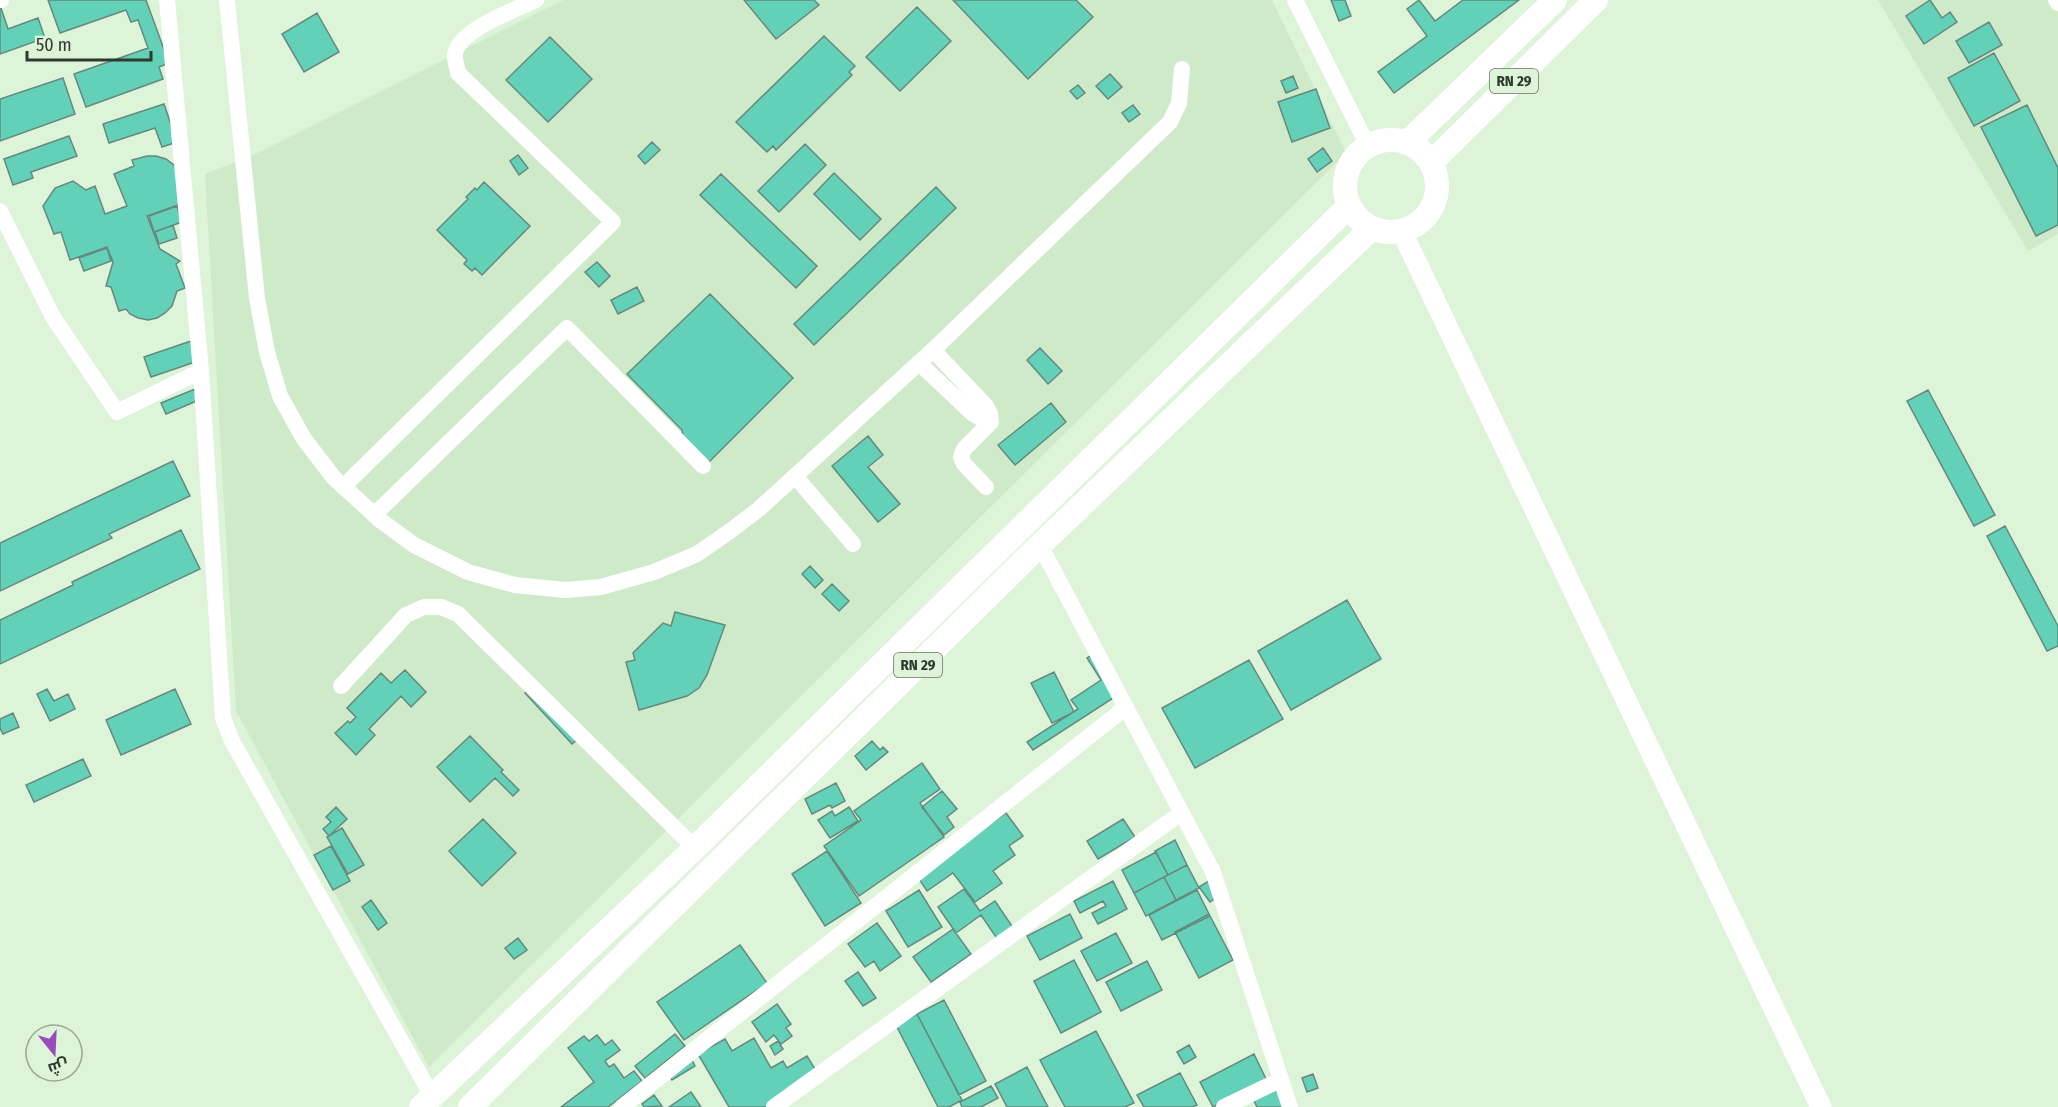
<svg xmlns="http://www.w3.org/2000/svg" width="2058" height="1107" font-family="'Fira Sans Condensed',Cairo,sans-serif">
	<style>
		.built { fill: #ceeac9 }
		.building { fill: #63d1b7; stroke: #65897f; stroke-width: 1.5 }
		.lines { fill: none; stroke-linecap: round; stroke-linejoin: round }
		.minor { stroke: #fff; stroke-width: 16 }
		.major { stroke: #fff; stroke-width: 21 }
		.highway { stroke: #fff; stroke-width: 24 }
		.labels { text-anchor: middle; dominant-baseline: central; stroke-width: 4.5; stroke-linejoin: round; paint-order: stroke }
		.shield { fill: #ddf4d9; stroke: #647161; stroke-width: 1.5 }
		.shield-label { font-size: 15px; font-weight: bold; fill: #30392e }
	</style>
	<rect width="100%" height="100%" fill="#ddf4d9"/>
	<path class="built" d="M563,0h709l74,153 -917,914 -193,-356 -31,-537 48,-19z
		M1878,0h180v234l-30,17z"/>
	<path class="building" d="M48,0h98l23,63 -10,4 4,12 -77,28 -12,-33 74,-26 -10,-28 -7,2 -5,-12 -66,23z
		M744,0h70l5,5 -43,34z
		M953,0h123l17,17 -65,62z
		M1331,0h14l6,16 -12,5z
		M1419,0l16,21 28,-21h56l-125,93 -16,-21 49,-36 -20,-27z
		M1930,0l12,18 8,-6 7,10 -33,22 -18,-28z
		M0,5l8,24 30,-11 7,20 -45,16z
		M917,7l34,34 -51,50 -34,-34z
		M317,13l22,39 -35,20 -22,-38z
		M1989,22l13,23 -33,18 -13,-22z
		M824,36l31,30 -6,6 3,3 -76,75 -3,-4 -6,6 -31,-30z
		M550,37l42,42 -44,43 -42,-42z
		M1994,53l26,48 -46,25 -26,-48z
		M1110,74l12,13 -14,12 -12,-13z
		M1293,76l5,12 -12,5 -5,-12z
		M63,78l12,36 -75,27v-42z
		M1078,85l7,8 -8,6 -7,-8z
		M1316,89l14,39 -38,14 -14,-40z
		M164,104l13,38 -15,5 -7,-19 -46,15 -6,-19z
		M1133,105l7,9 -11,8 -7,-9z
		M2027,105l31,63v57l-22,11 -55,-109z
		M69,136l8,20 -46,16 2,6 -20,7 -9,-26z
		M652,142l8,8 -15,14 -7,-8z
		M805,144l21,21 -47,47 -21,-21z
		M1323,148l9,13 -15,11 -9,-13z
		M518,155l10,13 -9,7 -9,-14z
		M147,156h9l10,3 8,6 6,13 1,26 -34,12 13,33 20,12 -4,3 9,24 -8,3 -5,15 -7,7 -8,5 -9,2 -10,-2 -8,-4 -4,-5 -7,2 -8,-24 -5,-1 7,-24 -6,-15 -37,13 -9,-28 -7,2 -11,-28 12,-18 18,-7 13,9 9,-4 10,28 22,-8 -13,-32 20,-8 -2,-6z
		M834,173l47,46 -21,21 -46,-46z
		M721,174l96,92 -21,22 -96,-93z
		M484,182l46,44 -48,49 -7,-7 -3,3 -8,-7 3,-4 -30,-30 31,-31 -2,-2 9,-9 2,2z
		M936,187l20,21 -142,137 -20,-21z
		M177,206l5,16 -28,10 -5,-16z
		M173,225l4,13 -18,6 -4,-12z
		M107,248l4,13 -27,10 -5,-13z
		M597,262l13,14 -11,11 -14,-15z
		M637,287l7,14 -26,13 -7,-14z
		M710,294l83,84 -85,85 -25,-25 -1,-8 -55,-56z
		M191,341l7,20 -47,16 -7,-20z
		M1040,348l22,23 -14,13 -21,-24z
		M195,389l4,11 -33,14 -5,-11z
		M1928,390l67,125 -21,11 -67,-125z
		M1051,403l15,19 -51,43 -17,-20z
		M868,436l15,19 -15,12 32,37 -22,18 -46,-56z
		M173,461l17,35 -81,38 3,4 -112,53v-48z
		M2005,526l53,100v20l-11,5 -60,-115z
		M181,530l19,39 -200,95v-44l73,-35 -1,-3z
		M810,566l13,14 -8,8 -13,-14z
		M832,584l17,17 -10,10 -17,-17z
		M1347,600l34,59 -90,51 -33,-59z
		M675,612l50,13 -18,50 -8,13 -12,8 -48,14 -13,-48 9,-2 -2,-7 30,-30 8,3z
		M1098,651l26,40 -91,59 -6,-8 51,-33 -7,-9 30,-20 -14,-22z
		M1249,660l34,59 -88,49 -33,-60z
		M405,670l21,22 -15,15 -10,-11 -32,33 6,6 -19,20 -21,-22 13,-12 2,2 6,-6 -9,-9 34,-35 10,10z
		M1054,672l20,40 -22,11 -21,-40z
		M531,687l47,52 -6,5 -47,-51z
		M47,689l7,12 14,-7 7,15 -25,12 -13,-27z
		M175,689l16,35 -70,31 -15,-35z
		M13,713l6,14 -16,7 -3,-6v-9z
		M470,736l33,34 -2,2 18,18 -6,6 -18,-18 -25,24 -33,-35z
		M872,741l8,9 3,-3 5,5 -22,18 -11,-14z
		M83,759l8,17 -57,26 -8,-17z
		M922,763l18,26 -20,14 24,34 -85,59 -35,-50 37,-26 -7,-9z
		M836,783l9,18 -13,7 -2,-3 -18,9 -7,-15z
		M942,791l15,18 -10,8 7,10 -10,8 -22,-28z
		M336,807l11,12 -18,17 -6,-7 8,-7 -5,-5z
		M849,807l9,14 -28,17 -12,-18 14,-9 3,5z
		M1006,813l17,23 -14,10 6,9 -22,16 9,12 -27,19 -22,-29 -26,18 -10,-15z
		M483,819l33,34 -34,33 -33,-35z
		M1123,819l12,18 -37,22 -11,-18z
		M342,828l22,37 -16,9 -21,-37z
		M1175,840l12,25 -19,10 -13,-24z
		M331,846l19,35 -17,9 -19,-35z
		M827,851l34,52 -36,23 -33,-52z
		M1156,852l12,23 -34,18 -12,-23z
		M1187,865l12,23 -23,12 -12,-23z
		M1164,877l12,23 -30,16 -12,-23z
		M1215,877l10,15 -15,10 -11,-15z
		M1113,881l14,28 -29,15 -6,-11 14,-7 -3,-5 -23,12 -6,-12z
		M964,889l16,22 15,-10 19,28 -16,11 -17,-25 -25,18 -18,-26z
		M919,890l23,37 -34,20 -22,-36z
		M1197,890l13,26 -48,24 -13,-25z
		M371,900l16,23 -9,7 -16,-23z
		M1070,914l12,24 -42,22 -13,-24z
		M1209,914l24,46 -34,18 -24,-46z
		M877,923l24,33 -21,15 -6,-10 -9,6 -17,-23z
		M953,929l18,25 -40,28 -18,-25z
		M1116,933l16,30 -35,18 -16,-30z
		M518,938l9,12 -13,9 -9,-11z
		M740,945l27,38 -83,57 -27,-38z
		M1074,960l27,52 -40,21 -27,-52z
		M1147,961l15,29 -41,21 -15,-29z
		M858,972l18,26 -13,8 -18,-25z
		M944,1000l42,81 -27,14 -42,-81z
		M777,1004l14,20 -5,4 6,8 -11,8 -7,-9 -8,7 -14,-20z
		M917,1014l45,86 -13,7h-11l-42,-82z
		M1096,1031l38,72 -9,4h-60l-25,-47z
		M675,1034l10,12 -40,32 -10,-12z
		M597,1035l8,10 7,-5 8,10 -15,11 4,6 5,-3 10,14 10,-7 8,10 -34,26h-47l33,-25 -26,-34 16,-12 5,5z
		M754,1038l17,30 12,-7 4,7 20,-12 10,16 -48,35h-40l-31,-53 27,-15 7,12z
		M778,1041l5,8 -8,6 -5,-9z
		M1189,1045l7,12 -12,7 -7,-12z
		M1254,1054l12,25 -53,28 -13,-25z
		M690,1056l5,10 -23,14 -5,-9z
		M1027,1067l21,40h-41l-12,-23z
		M1180,1073l17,32 -5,2h-48l-7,-12z
		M1313,1074l5,14 -11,4 -5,-14z
		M991,1086l7,12 -17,9h-19l-2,-5z
		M1285,1087l8,20h-36l-4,-8z
		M691,1092l10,15h-32z
		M654,1095l8,11 -18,1 -2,-3z"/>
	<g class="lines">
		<path class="minor" d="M0,0h1
			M167,0l34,371 22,347 9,23 200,355
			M227,0l30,298 10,54 13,44 24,43 30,39 46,42 34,25 54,27 47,13 50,5 36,-3 53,-15 43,-18 33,-23 29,-22 174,-159 237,-228 9,-19 3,-34
			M1295,0l73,146
			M2056,0l2,3
			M0,211l53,106 64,95 84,-41
			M933,350l53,56 4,8 1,8
			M919,363l54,51 11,6 7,2
			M795,476l58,68
			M343,487l270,-265 -155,-149c-1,-7 -5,-17 -2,-23 10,-23 59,-40 80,-50
			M986,487l-22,-23 -3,-7 3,-8 27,-27
			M374,515l193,-187 136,138
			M1040,545l173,327 77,235
			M341,686l65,-71 18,-8h17l17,7 237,234
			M622,1107l503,-399
			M774,1107l407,-294
			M1224,1107l56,-27"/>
		<path class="major" d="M1401,230l420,877"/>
		<path class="highway" d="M1345 186a46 46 0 1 1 92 0a46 46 0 1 1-92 0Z
			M1407,143l148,-143
			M1431,163l165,-163
			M421,1107l274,-259 654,-642
			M470,1107l570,-562 332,-317"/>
	</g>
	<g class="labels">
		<g class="shield">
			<rect x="1490" y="69" width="48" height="24" rx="4.5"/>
			<rect x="894" y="653" width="48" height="24" rx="4.5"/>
		</g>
		<g class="shield-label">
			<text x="1514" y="81">RN 29</text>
			<text x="918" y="665">RN 29</text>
		</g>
	</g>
	<g transform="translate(54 1053) rotate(162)"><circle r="28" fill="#ddf4d9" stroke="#98a995" stroke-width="1.5"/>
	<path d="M0-4.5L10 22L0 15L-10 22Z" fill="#9a4abb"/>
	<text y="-9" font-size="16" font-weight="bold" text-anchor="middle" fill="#30392e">ش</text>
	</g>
	<path d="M27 51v9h124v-9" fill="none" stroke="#30392e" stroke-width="3"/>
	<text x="36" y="51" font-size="18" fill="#30392e" stroke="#ddf4d9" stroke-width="4.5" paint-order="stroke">50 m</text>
</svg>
